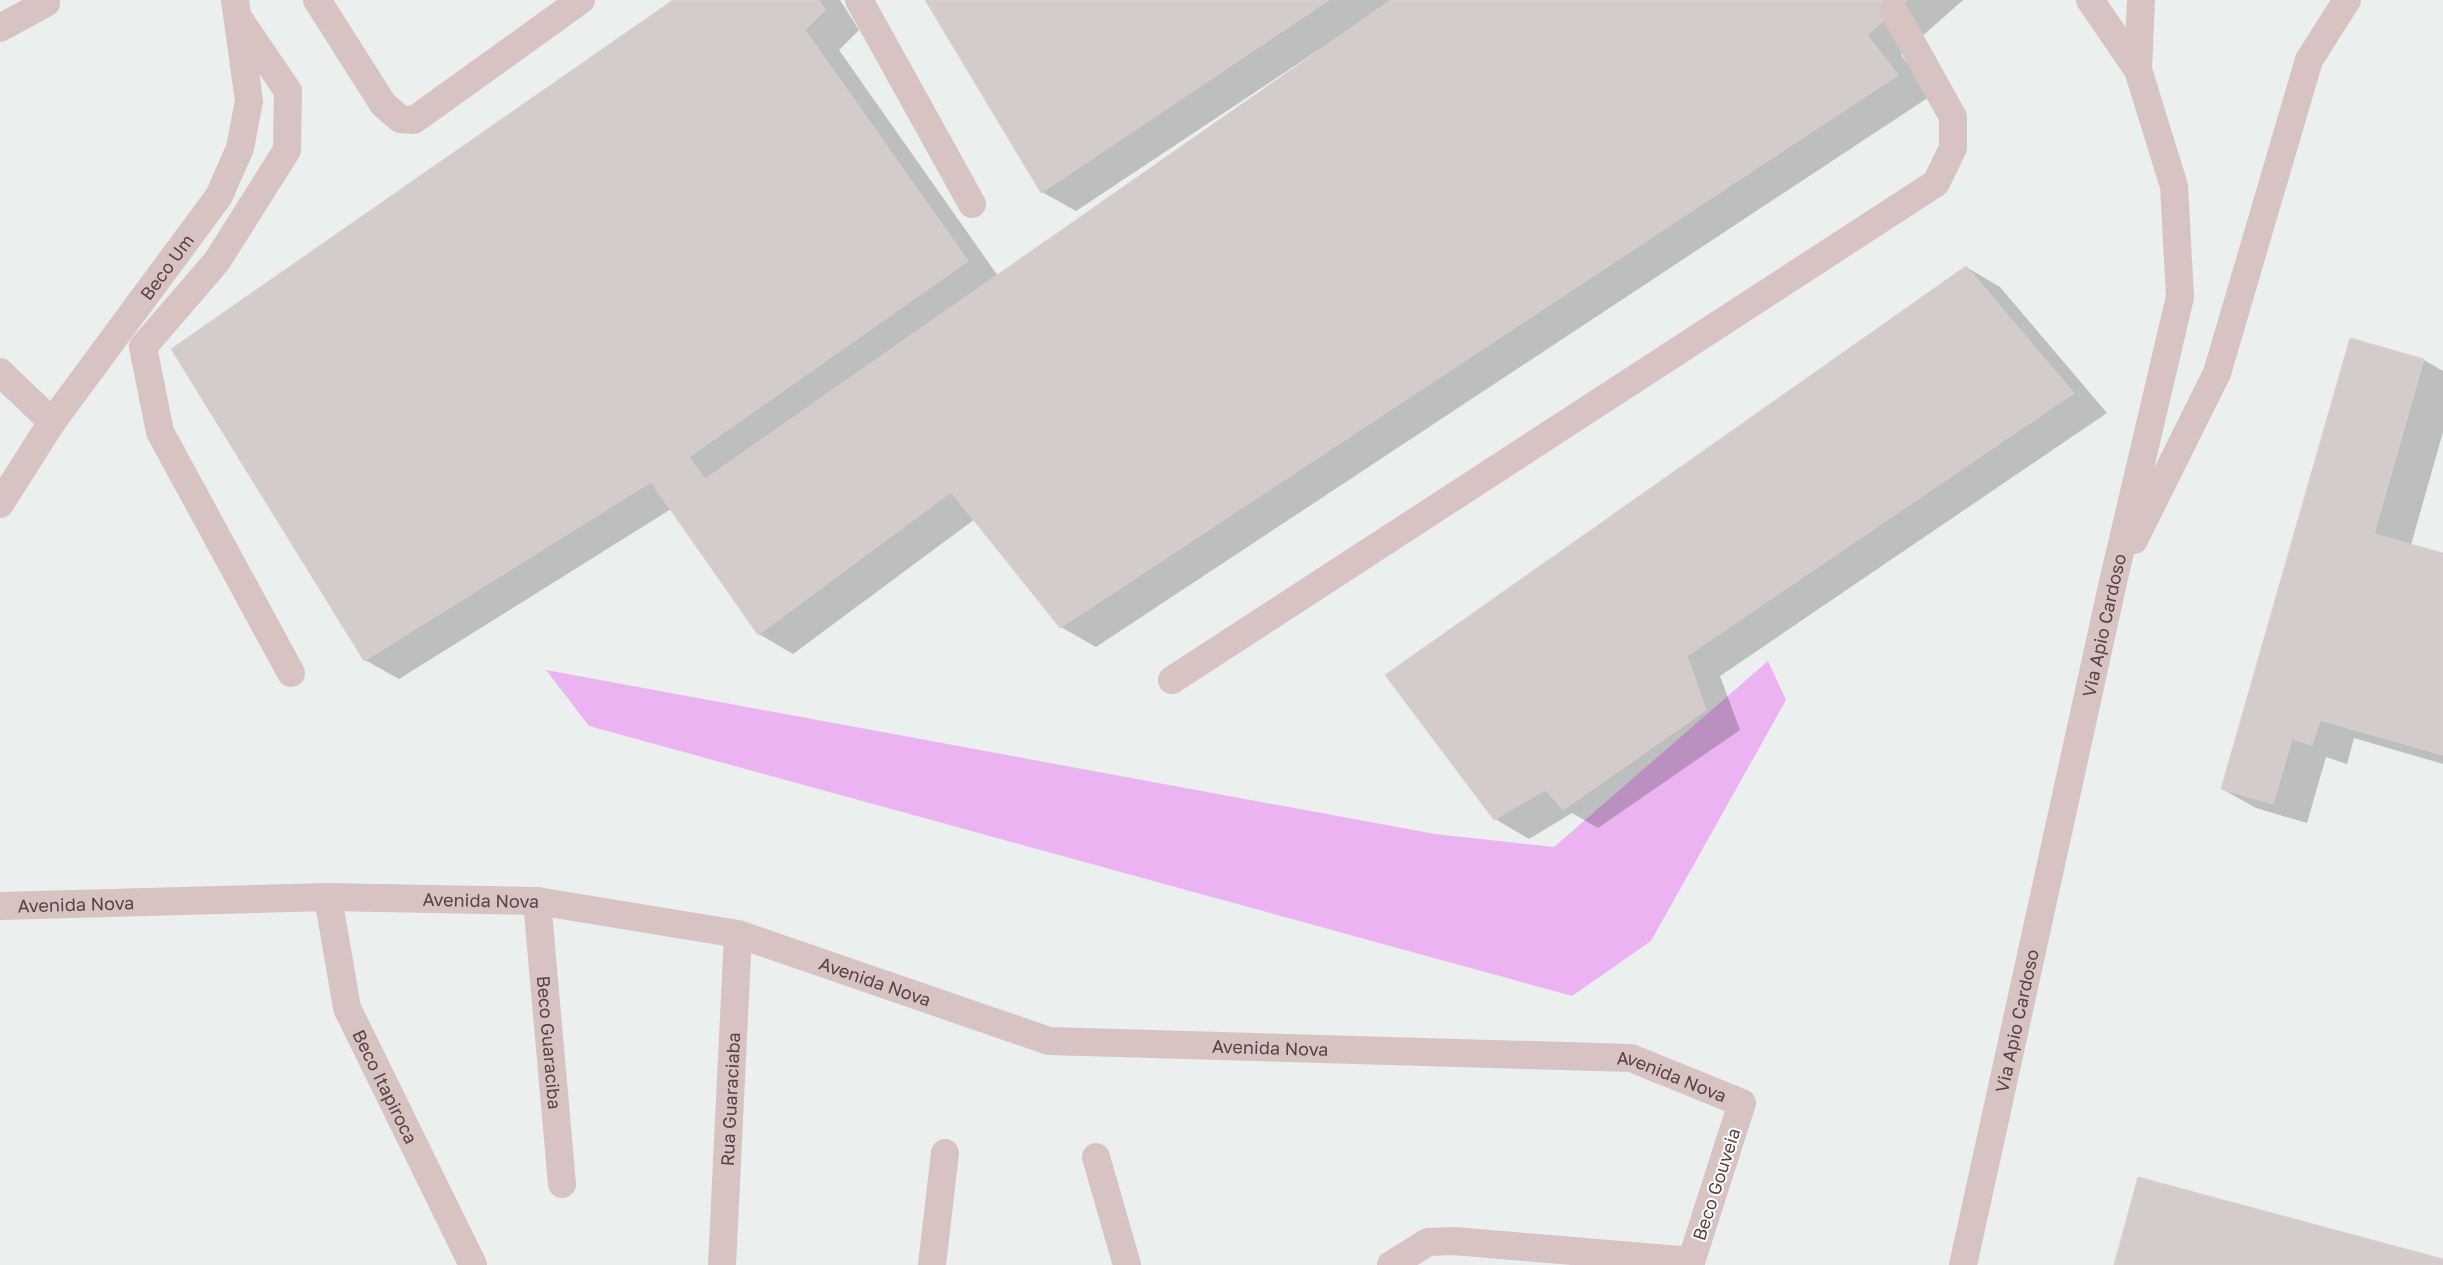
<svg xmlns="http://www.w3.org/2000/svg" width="2443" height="1265" font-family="'Golos Text',sans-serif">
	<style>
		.green { fill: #ecb3f2 }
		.shadow { fill: #0003 }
		.building { fill: #d4ccca; stroke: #d8d1ce }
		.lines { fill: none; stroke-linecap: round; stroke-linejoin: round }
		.minor { stroke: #d8c3c3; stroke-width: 28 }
		.labels { text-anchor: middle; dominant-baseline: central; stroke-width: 4; stroke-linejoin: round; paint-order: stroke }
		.street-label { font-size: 18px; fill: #5a4243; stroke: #fff }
	</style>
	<rect width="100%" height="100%" fill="#ebefed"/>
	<path class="green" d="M1768,661l18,39 -135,241 -79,55 -983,-270 -43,-56 889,164 119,13z"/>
	<path class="shadow" d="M675,0h165l19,30 -20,20 159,226 320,-223 -1,-2 -241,160 -34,-19 -116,-192h1037l-62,55 31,40 -836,552 -35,-20 -86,-108 -182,135 -34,-20 -88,-125 -272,170 -34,-19z
		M1966,267l34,20 107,126 -387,263 20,54 -142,98 -26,-15 -43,26 -34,-20z
		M2351,340l73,20 19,11v61l-32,113 32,9v210l-89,-26 -7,26 -21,-7 -19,66 -51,-15 -34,-19z"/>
	<path class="building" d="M673,0h146l6,10 -20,20 163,231 -279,196 16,22 686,-479h516l-40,35 31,40 -838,553 -109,-136 -193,143 -107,-153 -287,179 -193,-312z
		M925,0h404l-288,193z
		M1966,266l108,127 -387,263 19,54 -143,100 -18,-20 -51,30 -109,-145z
		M2350,338l74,21 -50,175 69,19v202l-123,-35 -8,25 -20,-6 -19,65 -52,-15z
		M2138,1177l305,82v6h-329z"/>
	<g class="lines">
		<g class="minor">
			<path d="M317,0l66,104 17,15 14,1 167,-120"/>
			<path d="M859,0l113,204"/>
			<path d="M239,19l49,72 -1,59 -70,111 -74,86 17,85 131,241"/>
			<path d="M0,28l46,-25"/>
			<path d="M2138,70l3,-70"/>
			<path d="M0,372l52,50"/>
			<path id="s1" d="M0,504l52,-82 167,-226 21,-48 9,-47 -14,-101"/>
			<path d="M2134,540l83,-167 92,-313 38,-60"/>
			<path d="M1172,680l764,-497 17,-35v-31l-59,-106"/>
			<path id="s2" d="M328,897l19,111 126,257"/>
			<path id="s3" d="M537,901l25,283"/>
			<path id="s4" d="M0,906l328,-9 209,4 201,33 311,107 582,17 111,45 -52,162"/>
			<path d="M1096,1157l31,108"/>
			<path id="s5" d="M722,1265l16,-331"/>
			<path d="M932,1265l13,-112"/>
			<path d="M1391,1265l37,-23 26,-1 237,20"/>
			<path id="s6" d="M1963,1265l150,-683 67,-285 -6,-111 -36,-116 -48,-70"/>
		</g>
	</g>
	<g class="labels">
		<g class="street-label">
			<text stroke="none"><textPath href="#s1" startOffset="290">Beco Um</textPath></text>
			<text stroke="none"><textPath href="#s6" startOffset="655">Via Apio Cardoso</textPath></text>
			<text stroke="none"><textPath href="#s4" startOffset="481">Avenida Nova</textPath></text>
			<text stroke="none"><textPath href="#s4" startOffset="76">Avenida Nova</textPath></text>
			<text stroke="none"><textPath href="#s4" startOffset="886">Avenida Nova</textPath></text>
			<text stroke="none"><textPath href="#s6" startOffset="250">Via Apio Cardoso</textPath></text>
			<text stroke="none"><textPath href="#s3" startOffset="142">Beco Guaraciba</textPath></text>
			<text stroke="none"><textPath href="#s4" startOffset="1291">Avenida Nova</textPath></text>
			<text stroke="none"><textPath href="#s4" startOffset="1696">Avenida Nova</textPath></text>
			<text stroke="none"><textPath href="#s2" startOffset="200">Beco Itapiroca</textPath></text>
			<text stroke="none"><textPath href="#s5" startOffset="166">Rua Guaraciaba</textPath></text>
			<text transform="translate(1716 1184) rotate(-72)">Beco Gouveia</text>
		</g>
	</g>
</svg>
